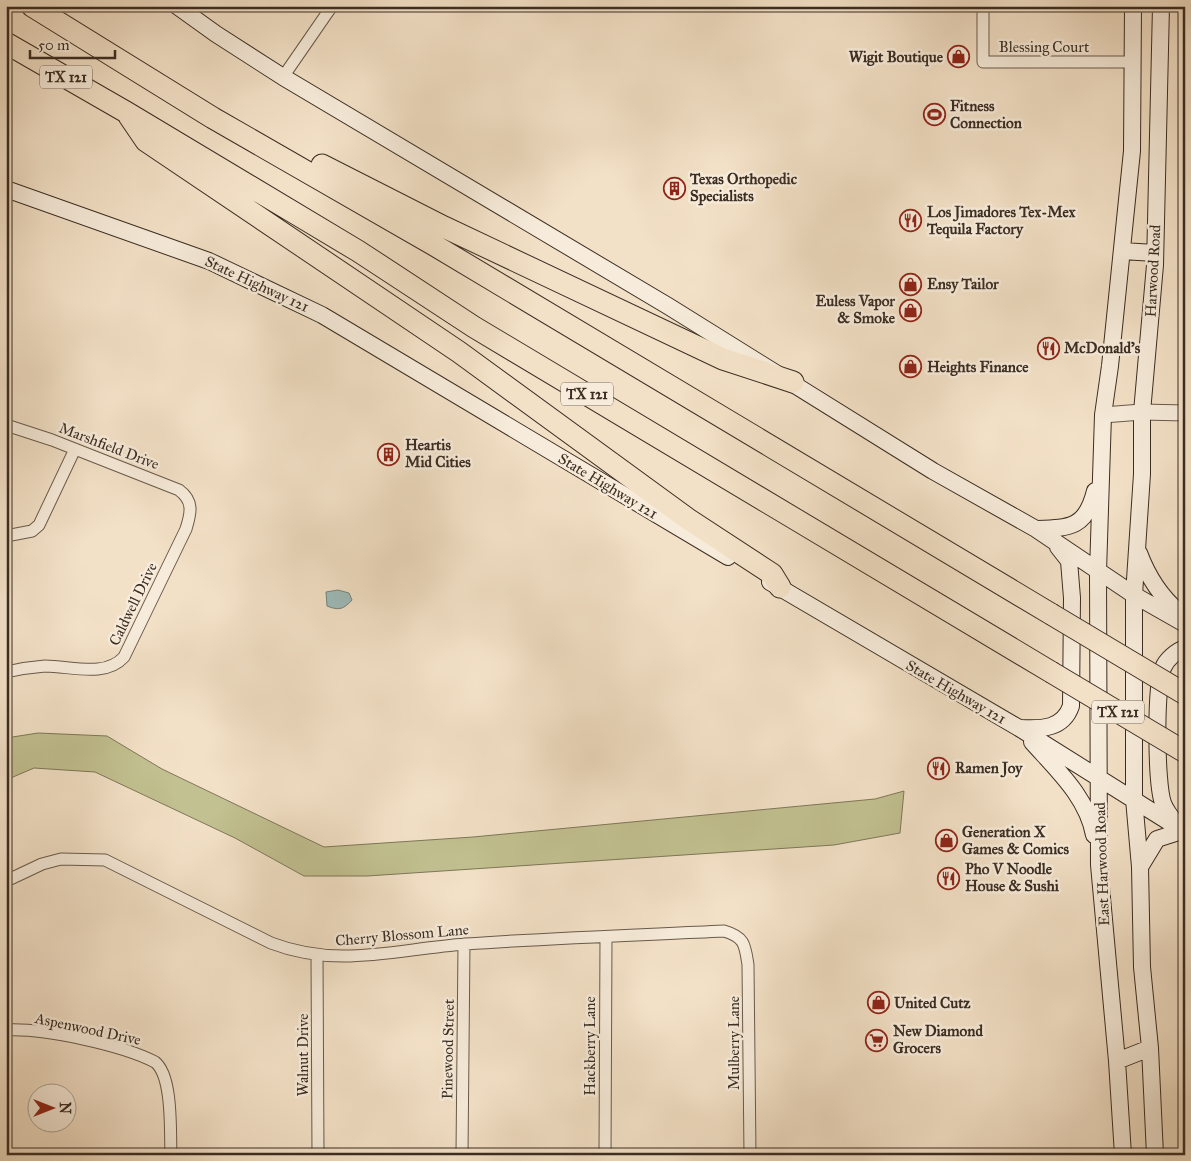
<svg xmlns="http://www.w3.org/2000/svg" width="1191" height="1161" font-family="'IM FELL Great Primer',serif">
	<style>
		.green { fill: #c2c191; stroke: #7e775a }
		.water { fill: #9dbcba; stroke: #76837e }
		.lines { fill: none; stroke-linecap: round; stroke-linejoin: round }
		.minor-casing { stroke: #695a4c; stroke-width: 13 }
		.tertiary-casing { stroke: #695a4c; stroke-width: 17 }
		.secondary-casing { stroke: #3b2d23; stroke-width: 18 }
		.motorway-casing { stroke: #3b2d23; stroke-width: 23 }
		.minor { stroke: #f7ecdb; stroke-width: 11 }
		.tertiary { stroke: #f7ecdb; stroke-width: 15 }
		.secondary { stroke: #f7ecdb; stroke-width: 16 }
		.motorway { stroke: #f3e1c7; stroke-width: 21 }
		.motorway-bridge-casing { stroke: #3b2d23; stroke-width: 23; stroke-linecap: butt }
		.motorway-bridge { stroke: #f3e1c7; stroke-width: 21 }
		.labels { text-anchor: middle; dominant-baseline: central; stroke-width: 5; stroke-linejoin: round; paint-order: stroke }
		.shield { fill: #f7ecdb; stroke: #73665a; stroke-width: 1 }
		.shield-label { font-size: 14px; font-weight: bold; fill: #3b2d23 }
		.street-label { font-size: 15px; fill: #3b2d23; stroke: #f7ecdb }
		.poi-label { font-size: 15px; font-weight: bold; fill: #3b2d23; stroke: #f7ecdb; text-anchor: start }
	</style>
	<rect width="100%" height="100%" fill="#f3e1c7"/>
	<filter id="stains"><feTurbulence type="fractalNoise" baseFrequency=".004" numOctaves="4"/><feColorMatrix values="0 0 0 0 .2 0 0 0 0 .09 0 0 0 0 .02 0 0 0 .5 -.17"/></filter>
	<radialGradient id="worn" r=".72"><stop offset=".6" stop-color="#630" stop-opacity="0"/><stop offset="1" stop-color="#630" stop-opacity=".3"/></radialGradient>
	<path class="green" d="M38,733l69,3 55,33 162,78 149,-10 402,-38 29,-8 -4,42 -66,12 -467,31h-63l-69,-38 -140,-66 -61,-4 -28,12v-42z"/>
	<path class="water" d="M338,590l11,3 3,7c-8,9 -13,11 -25,6l-1,-14z"/>
	<g class="lines">
		<defs>
			<path id="minor" d="M983,6v56h149
				M283,77l49,-71
				M6,425l46,15 127,50c15,11 12,23 7,39l-62,128c-19,21 -53,9 -79,9 -13,1 -26,3 -39,6
				M6,536l26,-5 7,-6 36,-76
				M6,881l36,-17 19,-5 44,1 166,83c68,26 125,6 195,1 85,-6 172,-9 258,-13 21,6 21,14 24,34l2,190
				M317,955l1,200
				M6,1030c38,-2 116,15 149,32 18,14 15,70 16,93
				M462,1155l2,-211
				M605,1155l1,-218"/>
			<path id="tertiary" d="M1103,415l39,-3 43,1"/>
			<path id="secondary" d="M177,6l39,28 67,43 385,229 265,165 103,58 98,66 51,29
				M6,189l203,72 113,54 406,242
				M1122,251l33,2
				M1036,529c34,-1 50,-1 59,-38
				M1139,553c9,24 21,43 40,59
				M770,582l249,146 166,104
				M1021,728c21,1 42,1 50,-22l1,-108 -3,-37 -11,-14
				M1032,742c25,28 55,55 62,93
				M1140,867l17,-28 25,-8c-6,-8 -16,-19 -19,-28 -7,-19 -8,-117 0,-135 3,-8 13,-17 22,-20
				M1117,1061l33,-13
				M1123,1155l-6,-94 -18,-196 -1,-293 5,-157 7,-49 22,-215 1,-145
				M1155,1155l-5,-107 -8,-81 -2,-100 -6,-68v-204l8,-121v-62l13,-147 6,-259"/>
			<path id="motorway" d="M32,6l181,112 221,127 617,369
				M6,43l120,69 232,139 116,76 577,345
				M129,116l17,25 313,211 229,167 84,55 8,13
				M322,165l122,62 279,132 70,23"/>
		</defs>
		<use href="#minor" class="minor-casing"/>
		<use href="#tertiary" class="tertiary-casing"/>
		<use href="#secondary" class="secondary-casing"/>
		<use href="#motorway" class="motorway-casing"/>
		<use href="#minor" class="minor"/>
		<use href="#tertiary" class="tertiary"/>
		<use href="#secondary" class="secondary"/>
		<use href="#motorway" class="motorway"/>
		<defs>
			<path id="motorway-bridge" d="M1051,614l134,80
				M1051,672l134,80"/>
		</defs>
		<use href="#motorway-bridge" class="motorway-bridge-casing"/>
		<use href="#motorway-bridge" class="motorway-bridge"/>
	</g>
	<defs>
		<symbol id="shop-ring" viewBox="-11 -11 22 22"><circle r="9.5" fill="#f7ecdb" stroke="#8f2418" stroke-width="1.5"/><path d="M-5-2.5h2.3a2.7 3.5 0 0 1 5.4 0H5L5.5 6h-11ZM-1.5-2.5h3a1.5 2.3 0 0 0-3 0Z" fill="#8f2418"/></symbol>
		<symbol id="stadium-ring" viewBox="-11 -11 22 22"><circle r="9.5" fill="#f7ecdb" stroke="#8f2418" stroke-width="1.5"/><path d="M0-5a6.5 5 0 1 0 0 10a6.5 5 0 1 0 0-10ZM-3.5-1.8h7v3.6h-7Z" fill="#8f2418"/></symbol>
		<symbol id="building-ring" viewBox="-11 -11 22 22"><circle r="9.5" fill="#f7ecdb" stroke="#8f2418" stroke-width="1.5"/><path d="M-4-6H4V6H1V3H-1V6H-4ZM-2.5-4.3h1.7v1.8h-1.7ZM.8-4.3h1.7v1.8H.8ZM-2.5-1h1.7V.8h-1.7ZM.8-1h1.7V.8H.8Z" fill="#8f2418"/></symbol>
		<symbol id="restaurant-ring" viewBox="-11 -11 22 22"><circle r="9.5" fill="#f7ecdb" stroke="#8f2418" stroke-width="1.5"/><path d="M-5-6h1v4h1v-4h1v4h1v-4h1v5L-1.5 .5V6h-2V.5L-5-1ZM5-6V6H3V1.5H1.5Q1.5-4 5-6Z" fill="#8f2418"/></symbol>
		<symbol id="supermarket-ring" viewBox="-11 -11 22 22"><circle r="9.5" fill="#f7ecdb" stroke="#8f2418" stroke-width="1.5"/><path d="M-6-5.5h2.5l.6 2H6L4.5 2H-2.5L-4.4-4H-6ZM-1.5 3.2a1.3 1.3 0 1 0 .1 0ZM3 3.2a1.3 1.3 0 1 0 .1 0Z" fill="#8f2418"/></symbol>
	</defs>
	<g fill-rule="evenodd">
		<use href="#shop-ring" x="946" y="44" width="25" height="25"/>
		<use href="#stadium-ring" x="922" y="102" width="25" height="25"/>
		<use href="#building-ring" x="662" y="176" width="25" height="25"/>
		<use href="#restaurant-ring" x="898" y="208" width="25" height="25"/>
		<use href="#shop-ring" x="898" y="272" width="25" height="25"/>
		<use href="#shop-ring" x="898" y="298" width="25" height="25"/>
		<use href="#restaurant-ring" x="1036" y="336" width="25" height="25"/>
		<use href="#shop-ring" x="898" y="354" width="25" height="25"/>
		<use href="#building-ring" x="376" y="442" width="25" height="25"/>
		<use href="#restaurant-ring" x="926" y="756" width="25" height="25"/>
		<use href="#shop-ring" x="934" y="828" width="25" height="25"/>
		<use href="#restaurant-ring" x="936" y="866" width="25" height="25"/>
		<use href="#shop-ring" x="866" y="990" width="25" height="25"/>
		<use href="#supermarket-ring" x="864" y="1028" width="25" height="25"/>
	</g>
	<g class="labels">
		<g class="shield">
			<rect x="40" y="65.5" width="52" height="23" rx="4"/>
			<rect x="561" y="382.5" width="52" height="23" rx="4"/>
			<rect x="1092" y="700.5" width="52" height="23" rx="4"/>
		</g>
		<g class="shield-label">
			<text x="66" y="77">TX 121</text>
			<text x="587" y="394">TX 121</text>
			<text x="1118" y="712">TX 121</text>
		</g>
		<g class="street-label">
			<text x="1044" y="47">Blessing Court</text>
			<text transform="translate(1153 271) rotate(-87)">Harwood Road</text>
			<text transform="translate(257 284) rotate(25)">State Highway 121</text>
			<text transform="translate(109 446) rotate(21)">Marshfield Drive</text>
			<text transform="translate(608 486) rotate(31)">State Highway 121</text>
			<text transform="translate(133 604) rotate(-64)">Caldwell Drive</text>
			<text transform="translate(956 692) rotate(30)">State Highway 121</text>
			<text transform="translate(1102 864) rotate(-92)">East Harwood Road</text>
			<text transform="translate(402 935) rotate(-5)">Cherry Blossom Lane</text>
			<text transform="translate(88 1029) rotate(12)">Aspenwood Drive</text>
			<text transform="translate(734 1043) rotate(-90)">Mulberry Lane</text>
			<text transform="translate(590 1046) rotate(-90)">Hackberry Lane</text>
			<text transform="translate(448 1049) rotate(-89)">Pinewood Street</text>
			<text transform="translate(303 1055) rotate(-90)">Walnut Drive</text>
		</g>
		<g class="poi-label">
			<text x="943" y="57" text-anchor="end">Wigit Boutique</text>
			<text x="950" y="106">Fitness<tspan x="950" dy="17">Connection</tspan></text>
			<text x="690" y="179">Texas Orthopedic<tspan x="690" dy="17">Specialists</tspan></text>
			<text x="927" y="212">Los Jimadores Tex-Mex<tspan x="927" dy="17">Tequila Factory</tspan></text>
			<text x="927" y="284">Ensy Tailor</text>
			<text x="895" y="301" text-anchor="end">Euless Vapor<tspan x="895" dy="17">&amp; Smoke</tspan></text>
			<text x="1064" y="348">McDonald's</text>
			<text x="927" y="367">Heights Finance</text>
			<text x="405" y="445">Heartis<tspan x="405" dy="17">Mid Cities</tspan></text>
			<text x="955" y="768">Ramen Joy</text>
			<text x="962" y="832">Generation X<tspan x="962" dy="17">Games &amp; Comics</tspan></text>
			<text x="965" y="869">Pho V Noodle<tspan x="965" dy="17">House &amp; Sushi</tspan></text>
			<text x="894" y="1003">United Cutz</text>
			<text x="893" y="1031">New Diamond<tspan x="893" dy="17">Grocers</tspan></text>
		</g>
	</g>
	<rect width="1191" height="1161" fill="none" stroke="#f3e1c7" stroke-width="25"/>
	<rect x="8" y="8" width="1176" height="1146" fill="none" stroke="#3b2d23" stroke-width="2.5"/>
	<rect x="12" y="12" width="1166" height="1136" fill="none" stroke="#3b2d23"/>
	<g transform="translate(52 1108) rotate(90)"><circle r="24" fill="#f7ecdb" stroke="#aca091"/>
	<path d="M0-4L9 19L0 12L-9 19Z" fill="#8f2418"/>
	<text y="-8" font-size="14" font-weight="bold" text-anchor="middle" fill="#3b2d23">N</text>
	</g>
	<path d="M30 50v8h85v-8" fill="none" stroke="#3b2d23" stroke-width="2.5"/>
	<text x="38" y="50" font-size="15" fill="#3b2d23" stroke="#f7ecdb" stroke-width="4" paint-order="stroke">50 m</text>
	<rect width="100%" height="100%" filter="url(#stains)"/>
	<rect width="100%" height="100%" fill="url(#worn)"/>
</svg>
